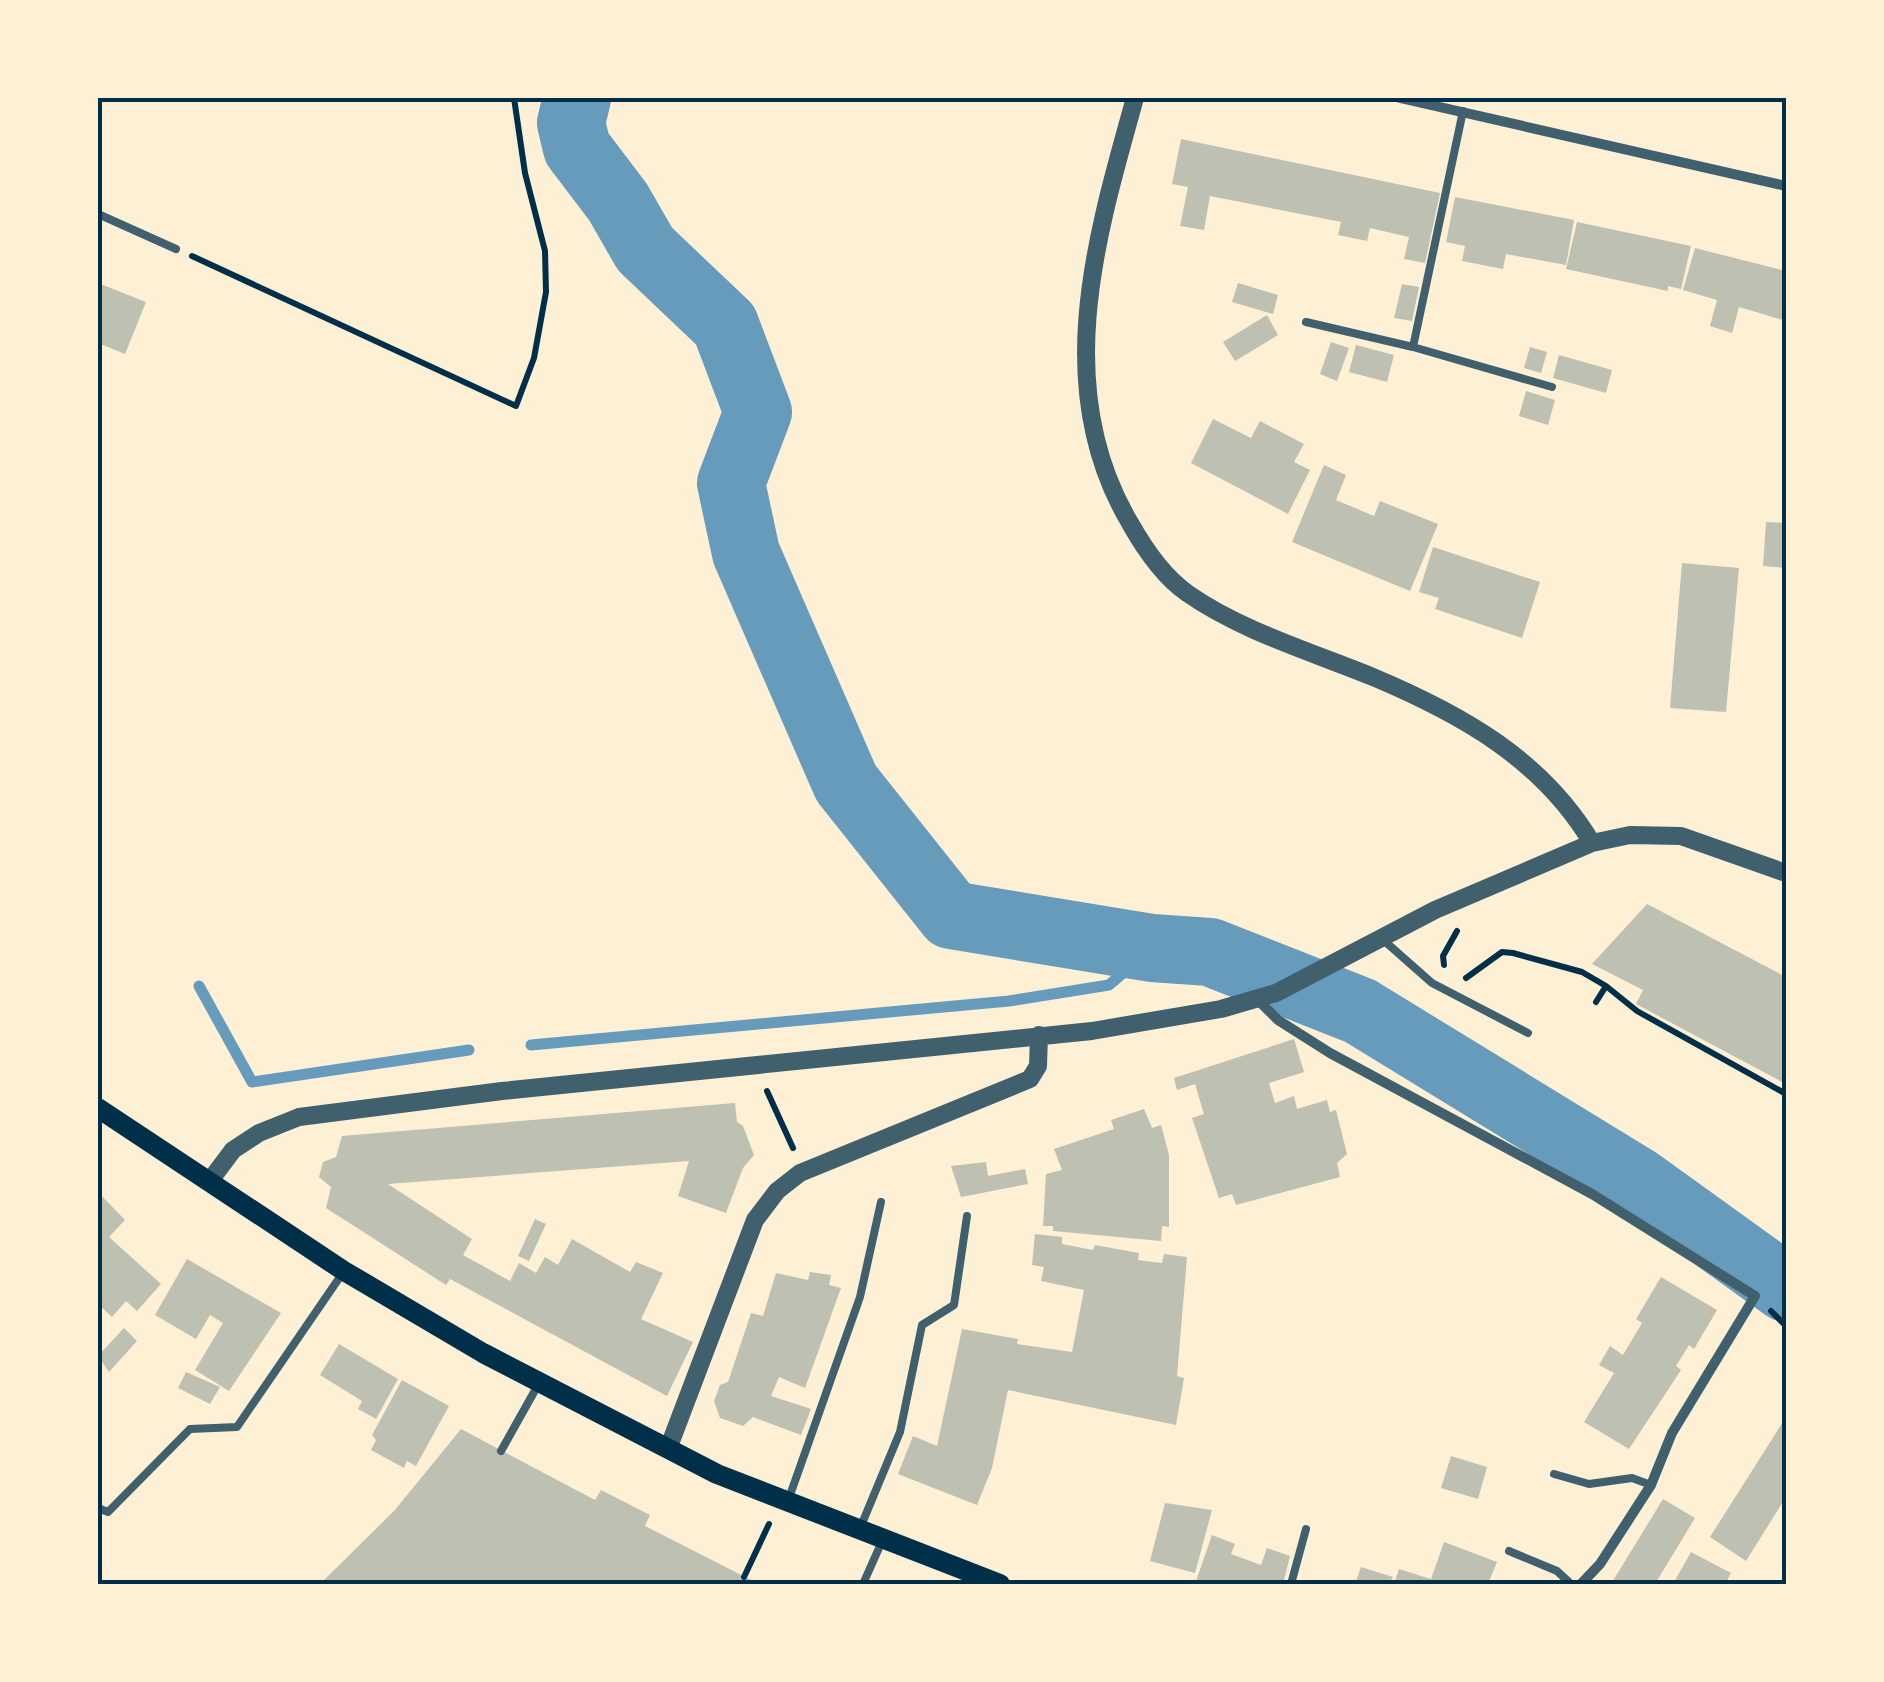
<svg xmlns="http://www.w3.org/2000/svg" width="1884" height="1682" font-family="'Golos Text',sans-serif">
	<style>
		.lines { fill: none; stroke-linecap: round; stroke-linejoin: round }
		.stream { stroke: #669bbc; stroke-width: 11 }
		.river { stroke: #669bbc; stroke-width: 68 }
		.building { fill: #bec0b2 }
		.path { stroke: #003049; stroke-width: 6 }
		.service { stroke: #3f606c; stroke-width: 8 }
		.minor { stroke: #3f606c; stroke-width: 10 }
		.tertiary { stroke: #3f606c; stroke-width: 18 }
		.secondary { stroke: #003049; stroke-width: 20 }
		.neatline { fill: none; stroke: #003049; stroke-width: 4 }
	</style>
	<rect width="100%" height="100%" fill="#fdf0d5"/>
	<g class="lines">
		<path class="stream" d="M199,986l53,96 217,-32
			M531,1045l478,-44 100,-16 43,-37"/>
		<path class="river" d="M577,98l-6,25 6,25 41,54 27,47 80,76 33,87 -27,71 15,70 100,230 105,132 201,33 58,4 150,59 279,171 147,106"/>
	</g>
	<path class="building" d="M1181,139l259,54 -15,70 -21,-4 5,-22 -39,-9 -3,13 -29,-6 3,-13 -131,-26 -6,34 -24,-4 8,-39 -16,-3z
		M1455,197l119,23 -8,45 -60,-11 -3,15 -41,-8 3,-15 -19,-4z
		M1577,222l114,24 -10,43 -13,-3v5l-102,-22z
		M1695,248l91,23v50l-47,-14 -7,26 -22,-7 7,-26 -34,-10z
		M98,283l48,19 -21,52 -27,-11z
		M1238,283l40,12 -5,19 -41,-12z
		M1402,284l17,3 -7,34 -18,-3z
		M1267,315l11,20 -43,26 -12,-19z
		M1331,342l18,6 -12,33 -17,-7z
		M1356,345l38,10 -7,27 -38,-10z
		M1530,347l17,5 -6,21 -17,-5z
		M1559,355l53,15 -6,23 -53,-15z
		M1526,391l29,9 -7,25 -29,-9z
		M1213,419l38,19 9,-17 44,23 -10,18 16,8 -22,44 -97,-51z
		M1324,465l22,10 -10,25 38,16 6,-15 58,23 -28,67 -118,-49z
		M1766,522l20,1v45l-23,-2z
		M1433,547l107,35 -18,56 -87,-29 4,-11 -20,-6z
		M1682,563l57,5 -13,144 -56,-4z
		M1647,904l139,73v107l-150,-80 7,-14 -51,-26z
		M1294,1039l10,33 -35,11 6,20 19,-7 3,13 30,-9 3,12 6,-2 11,44 -10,9 3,14 -104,28 -4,-11 -13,4 -27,-80 12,-4 -9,-30 -18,6 -3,-12z
		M735,1103l2,19 6,4 11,29 -11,13 -17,45 -48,-17 11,-35 -301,23 84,55 -9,16 47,26 9,-18 17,10 9,-16 13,8 14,-26 58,33 6,-10 27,11 -22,46 52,23 -26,54 -217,-117 -4,6 -120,-77 5,-21 -12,-10 4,-15 13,-5 6,-21z
		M1144,1109l8,19 9,-3 8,30v72l-7,-1 -1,15 -108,-10v-5h-10l3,-52 16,-4 -8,-21 60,-20 -3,-9z
		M986,1162l2,14 37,-7 3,15 -67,13 -10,-31z
		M98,1192l27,28 -16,17 52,47 -24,27 -11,-10 -14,16 -14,-13z
		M535,1219l11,5 -17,37 -11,-5z
		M1035,1234l27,3v7l31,6 2,-5 44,8 -1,7 24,3 2,-9 23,3 -10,119 7,2 -8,47 -168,-35 -16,78 -15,37 -79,-31 15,-38 24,10 25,-117 56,10 -1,5 55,8 12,-62 -43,-9 3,-14 -12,-2z
		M187,1259l94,54 -52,78 -34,-21 28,-47 -13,-8 -14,24 -41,-24z
		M810,1272l21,3 -2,10 12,3 -36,100 -26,-11 -8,19 40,13 -10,26 -48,-18 -10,9 -23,-8 -6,-17 6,-16 8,-3 23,-69 12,3 13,-43 32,7z
		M1661,1277l56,33 -23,39 -5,-4 -13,21 5,4 -52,79 -45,-27 30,-49 -15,-8 11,-19 13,9 19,-32 -6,-4z
		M124,1328l13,13 -28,31 -11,-16z
		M339,1344l59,35 -22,40 -18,-10 4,-8 -42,-26z
		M186,1372l34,15 -10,17 -32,-16z
		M402,1380l47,26 -33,60 -9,-5 -3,7 -33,-18 5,-10 -4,-5z
		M1786,1417v80l-40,64 -36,-24z
		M461,1429l134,71 6,-10 49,25 -5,11 114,58h-439l74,-73z
		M1451,1456l36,11 -9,32 -37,-11z
		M1663,1499l32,19 -40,66h-44z
		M1165,1503l47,7 -17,63 -45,-12z
		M1212,1535l23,9 -4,10 30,11 6,-17 23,8 -7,28h-88z
		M1444,1542l53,20 -9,22h-94l5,-15 32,10z
		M1691,1552l40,21 -6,11h-52z
		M1361,1567l32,10 -3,7h-35z"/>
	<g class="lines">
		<path class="path" d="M192,256l324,150 18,-48 12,-66 -1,-41 -20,-78 -11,-75
			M1444,965l-1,-9 14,-25
			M1466,978l36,-26 11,1 69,19 24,14 -10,16
			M1606,986l31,25 149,83
			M767,1091l26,57
			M1771,1311l15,15
			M744,1577l25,-53"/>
		<path class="service" d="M1463,111l-50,236 139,40
			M98,214l78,35
			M1306,322l107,25
			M1381,938l51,45 96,50
			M501,1451l37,-66
			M1554,1474l35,10 43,-6 19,7
			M789,1498l71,-201 21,-95
			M98,1508l10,4 82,-83 47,-2 107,-156
			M861,1526l39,-94 22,-107 32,-20 13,-89
			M1509,1551l48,20 14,13
			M863,1584l20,-45
			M1291,1584l15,-55"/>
		<path class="minor" d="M1400,98l386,88
			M1257,999l21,21 52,33 262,141 163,102 -83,137 -21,52 -51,79 -19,20"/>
		<path class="tertiary" d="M1135,98c-39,139 -85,291 -5,425 14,25 33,53 57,70 54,38 125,59 186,84 88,37 169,82 219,166
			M209,1182l24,-32 26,-17 40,-16 203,-26 590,-60 129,-22 55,-16 159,-83 157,-67 38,-8 51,1 105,37
			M668,1449l87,-229 22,-29 23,-18 230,-94 8,-13 1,-31"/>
		<path class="secondary" d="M98,1108l246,163 139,82 234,121 283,110"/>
	</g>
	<rect width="1884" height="1682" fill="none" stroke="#fdf0d5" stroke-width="200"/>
	<rect x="100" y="100" width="1684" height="1482" class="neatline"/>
</svg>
